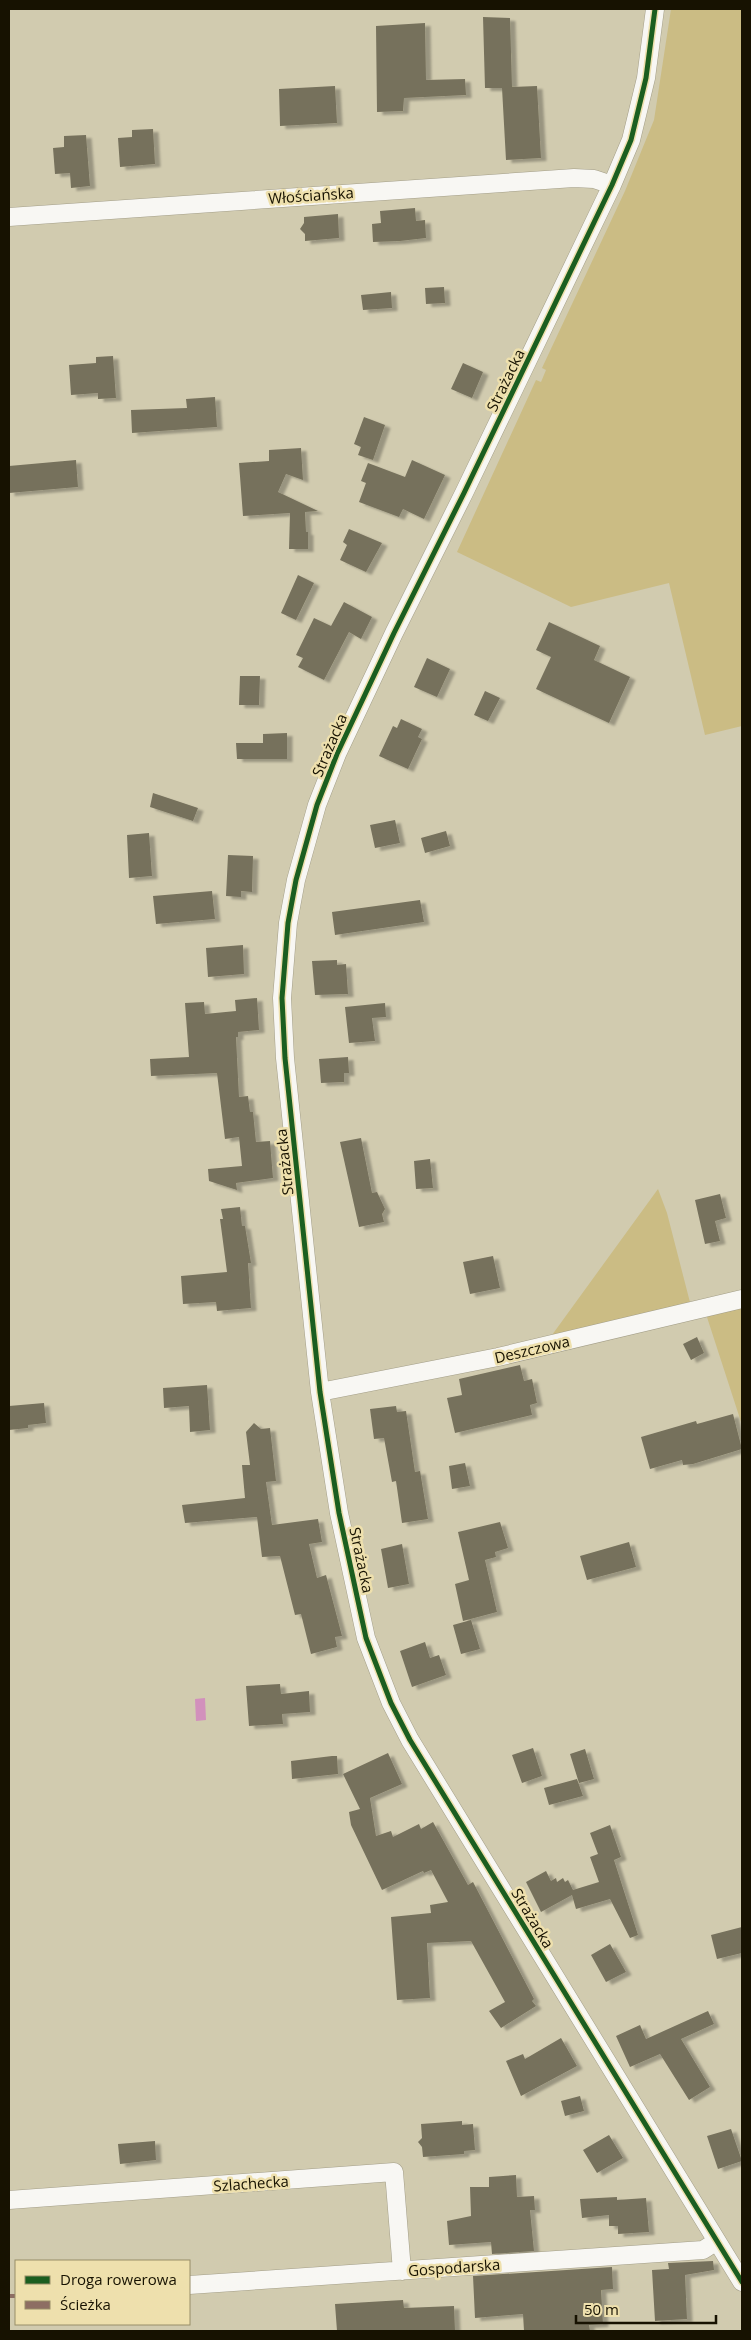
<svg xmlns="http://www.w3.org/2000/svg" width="751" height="2340" font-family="'Open Sans',sans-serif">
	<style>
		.green { fill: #cbbc84 }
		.water { fill: #d290bc }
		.building { fill: #76715c; filter: url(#shadow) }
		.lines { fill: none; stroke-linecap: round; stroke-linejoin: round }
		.minor-casing { stroke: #a39e88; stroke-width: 19 }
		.minor { stroke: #f8f7f3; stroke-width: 18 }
		.quiet { stroke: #8d6e63; stroke-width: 4; stroke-dasharray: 8 4; stroke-linecap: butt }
		.cycleway-casing { stroke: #eee0ad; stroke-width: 8 }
		.cycleway { stroke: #1b5e20; stroke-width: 5 }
		.labels { text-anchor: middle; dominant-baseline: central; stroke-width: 5; stroke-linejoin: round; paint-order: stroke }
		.street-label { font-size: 15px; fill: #171201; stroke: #eee0ad }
	</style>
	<defs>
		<filter id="shadow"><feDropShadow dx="5.5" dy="3" stdDeviation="1" flood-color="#0004"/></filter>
	</defs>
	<rect width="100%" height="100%" fill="#d1cbaf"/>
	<path class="green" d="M671,9h71v717l-37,9 -36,-152 -98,24 -114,-55 79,-172 5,2 5,-12 -4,-2 83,-177 29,-71z
		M658,1189l9,24 26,101 -149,32z
		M742,1301v124l-37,-114z"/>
	<path class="water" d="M205,1698l1,22 -10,1 -1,-22z"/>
	<path class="building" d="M483,17l27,1 2,69 25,-1 4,72 -35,2 -4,-72h-17z
		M425,23l1,57 39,-1 1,16 -62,3 -1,13 -26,1 -1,-86z
		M335,86l2,37 -57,3 -1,-37z
		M153,129l2,35 -35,3 -2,-29 14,-1v-7z
		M86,135l4,51 -19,2 -1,-15 -15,1 -2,-26 11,-1v-11z
		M415,208l1,13 9,-1 1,18 -26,3 -27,1 -1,-18 9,-1 -1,-12z
		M338,214l1,24 -34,3v-7l-5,-5 4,-6v-6z
		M444,287l1,16 -19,1 -1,-16z
		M391,292l1,16 -29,2 -2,-15z
		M113,356l3,42 -18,1v-6l-27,2 -2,-30 27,-2v-6z
		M463,363l20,9 -11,26 -21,-9z
		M215,397l2,30 -85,6 -1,-23 56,-2 -1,-9z
		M364,417l21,8 -12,35 -15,-5 3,-8 -7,-3z
		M301,448l2,32 -17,-6 -8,18 40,19 -13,1 1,20h2v17h-19l1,-36 -47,3 -4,-53 30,-2v-11z
		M76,460l2,27 -69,6v-27z
		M412,460l33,15 -21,44 -21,-10 -4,8 -40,-15 7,-19 -5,-2 7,-18 37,14z
		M349,529l33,14 -16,29 -26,-12 7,-15 -4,-3z
		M298,575l16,8 -18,37 -15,-7z
		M344,602l28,15 -11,22 -12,-7 -25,48 -26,-13 5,-9 -7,-3 18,-37 17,8z
		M549,622l51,24 -6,14 36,17 -21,46 -73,-34 15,-32 -15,-7z
		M427,658l23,11 -13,28 -23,-10z
		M240,676h20l-1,29h-20z
		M485,691l15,7 -12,23 -14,-6z
		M401,719l21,10 -4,8 4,2 -14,30 -29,-13 14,-30 4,2z
		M287,733v26h-50l-1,-16h27v-9z
		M153,793l45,15 -5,13 -43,-14z
		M395,820l5,23 -25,5 -5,-23z
		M446,831l4,15 -25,7 -4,-15z
		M149,833l3,43 -23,2 -2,-43z
		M228,855l25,1 -1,36 -11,-1v6l-15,-1z
		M212,891l3,28 -59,5 -3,-28z
		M420,900l4,22 -89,13 -3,-23z
		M243,945l1,29 -36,3 -2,-29z
		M337,960v5l9,-1 2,30 -33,1 -3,-34z
		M257,998l2,32 -21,2v5h-2l3,60 9,-1 2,16h3l3,30 14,-1 3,37 -37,5 1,7 -28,-9 -1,-12 34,-3 -3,-29 -14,2 -8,-66 -66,3 -1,-17 39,-2 -4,-54 19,-1 1,12 31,-3 -1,-11z
		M385,1003l1,14 -14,1 3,23 -26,2 -4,-36z
		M348,1057l1,16h-5v9l-23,1 -2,-24z
		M361,1138l11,55 5,-1 8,17 -3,5 2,8 -25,5 -19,-85z
		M430,1159l3,29 -17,1 -2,-28z
		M720,1194l6,24 -11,3 5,20 -15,3 -10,-44z
		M240,1207l2,19h3l6,37h-3l3,45 -34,3 -1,-9 -33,2 -2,-28 46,-4 -7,-53h3l-2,-10z
		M493,1256l7,32 -30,6 -7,-32z
		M697,1337l7,16 -13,7 -8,-16z
		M520,1365l4,16 8,-2 5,24 -7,2 2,10 -77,18 -8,-35 15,-3 -3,-16z
		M207,1385l3,45 -20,2 -1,-26 -25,2 -1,-20z
		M44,1403l2,20 -18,2v3l-19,2v-24z
		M396,1406l1,6 9,-1 9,61 5,-1 8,48 -26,4 -6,-42 -4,1 -8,-44 -10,1 -4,-30z
		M733,1414l9,35 -49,15 -10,1 -1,-5 -32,9 -9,-32 55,-16 1,3z
		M254,1423l7,6 9,-1 6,53 -10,1 6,43 46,-6 4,23 -13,2 8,34 9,-3 16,61 -7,1 2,10 -26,7 -10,-40 -6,1 -15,-59 -18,1 -5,-40 -72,6 -3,-18 63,-7 -3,-33h8l-4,-33z
		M465,1463l5,23 -18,3 -3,-23z
		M500,1522l8,26 -13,4 1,5 -11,3 12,52 -34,9 -8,-37 14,-4 -11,-48z
		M629,1542l7,25 -49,13 -7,-24z
		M402,1544l7,40 -21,4 -7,-39z
		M471,1620l9,29 -19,5 -8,-29z
		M425,1642l5,16 9,-3 7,20 -34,12 -12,-36z
		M280,1684l1,10 28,-3 1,21 -28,2 1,10 -34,2 -3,-40z
		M533,1748l9,28 -20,7 -10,-28z
		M585,1749l9,30 -15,4 -9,-29z
		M388,1753l14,31 -32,14 6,38 15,-5 2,6 26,-13 2,5 12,-7 35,63 5,-3 61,117 -2,2 4,5 -35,22 -12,-17 16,-9 -34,-61 -44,2 3,55 -33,2 -6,-83 40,-4 -1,-8 18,-3 -17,-32 -7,3 -1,-2 -41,19 -31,-65 -2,-13 11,-3 -17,-35z
		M332,1756h5l1,18 -46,5 -1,-18z
		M577,1779l6,17 -34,9 -5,-17z
		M610,1825l11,32 -7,3 24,75 -8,3 -20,-39 -34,10 -4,-14 -31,17 -15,-30 20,-11 5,10 5,-3 1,4 6,-4 2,4 3,-2 5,10 26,-8 -9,-25 8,-3 -8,-21z
		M742,1927v26l-25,6 -6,-24z
		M610,1944l16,28 -20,10 -15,-27z
		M708,2011l6,13 -33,15 29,48 -21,13 -29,-46 -30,13 -14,-31 24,-11 6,14z
		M561,2038l16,28 -56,30 -15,-35 17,-7 2,5z
		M580,2096l4,15 -19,5 -4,-15z
		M462,2121v4l11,-1 2,26 -11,1v3l-41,3 -1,-10 -4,-5 4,-4 -1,-14z
		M731,2129l11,32 -24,8 -11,-33z
		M609,2135l14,23 -26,15 -14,-23z
		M155,2141l1,19 -36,4 -2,-20z
		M516,2175l1,22 17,-1 1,14h-5l4,41 -42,3 -1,-12 -42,3 -2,-24 24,-5 -1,-29h19v-10z
		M617,2197v3l29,-2 3,34 -31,2v-8h-9v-11l-27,3 -2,-19z
		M713,2261l1,9 -29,5 2,44 -32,2 -3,-51 17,-1 -1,-6z
		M612,2267l1,22 -12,1 2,34 -14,1 1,6h-66l-1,-17 -48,4 -2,-42z
		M403,2300l1,8 50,-2 1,25h-118l-2,-27z"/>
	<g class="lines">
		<defs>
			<path id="minor" d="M655,9l-9,69 -15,62 -19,45 -148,308 -70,140 -57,121 -20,51 -21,75 -8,43 -6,75 3,60 35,334 19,121 27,125 25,65 19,37 332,542
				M9,217l565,-39 20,1 18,6
				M320,1392l178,-35 244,-58
				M9,2200l385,-28 8,99
				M189,2285l514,-35 14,-9"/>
		</defs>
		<use href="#minor" class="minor-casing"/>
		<use href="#minor" class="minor"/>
		<path class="quiet" d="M9,2296h7"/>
		<defs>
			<path id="cycleway" d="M655,9l-9,69 -15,62 -19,45 -148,308 -70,140 -57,121 -20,51 -21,75 -8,43 -6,75 3,60 35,334 19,121 27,125 25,65 19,37 332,542"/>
		</defs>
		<use href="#cycleway" class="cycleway-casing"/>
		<use href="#cycleway" class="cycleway"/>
	</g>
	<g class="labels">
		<g class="street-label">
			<text transform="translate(311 195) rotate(-4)">Włościańska</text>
			<text transform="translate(505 380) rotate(-64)">Strażacka</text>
			<text transform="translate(329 745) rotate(-67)">Strażacka</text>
			<text transform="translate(284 1162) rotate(-96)">Strażacka</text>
			<text transform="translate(532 1349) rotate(-13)">Deszczowa</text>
			<text transform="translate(362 1560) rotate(78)">Strażacka</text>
			<text transform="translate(533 1918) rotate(59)">Strażacka</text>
			<text transform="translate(251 2183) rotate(-4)">Szlachecka</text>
			<text transform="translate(454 2267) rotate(-4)">Gospodarska</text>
		</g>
	</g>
	<rect width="751" height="2340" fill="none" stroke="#171201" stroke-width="20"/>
	<rect x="15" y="2260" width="175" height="65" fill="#eee0ad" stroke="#988e68"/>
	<rect x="25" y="2276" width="25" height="8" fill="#1b5e20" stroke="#988e68"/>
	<text x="60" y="2285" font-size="15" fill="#171201">Droga rowerowa</text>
	<rect x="25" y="2301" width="25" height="8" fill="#8d6e63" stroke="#988e68"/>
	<text x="60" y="2310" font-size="15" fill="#171201">Ścieżka</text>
	<path d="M576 2315v8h140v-8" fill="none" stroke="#171201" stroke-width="2.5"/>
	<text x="584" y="2315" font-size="15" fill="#171201" stroke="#eee0ad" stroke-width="4" paint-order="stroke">50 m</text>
</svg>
